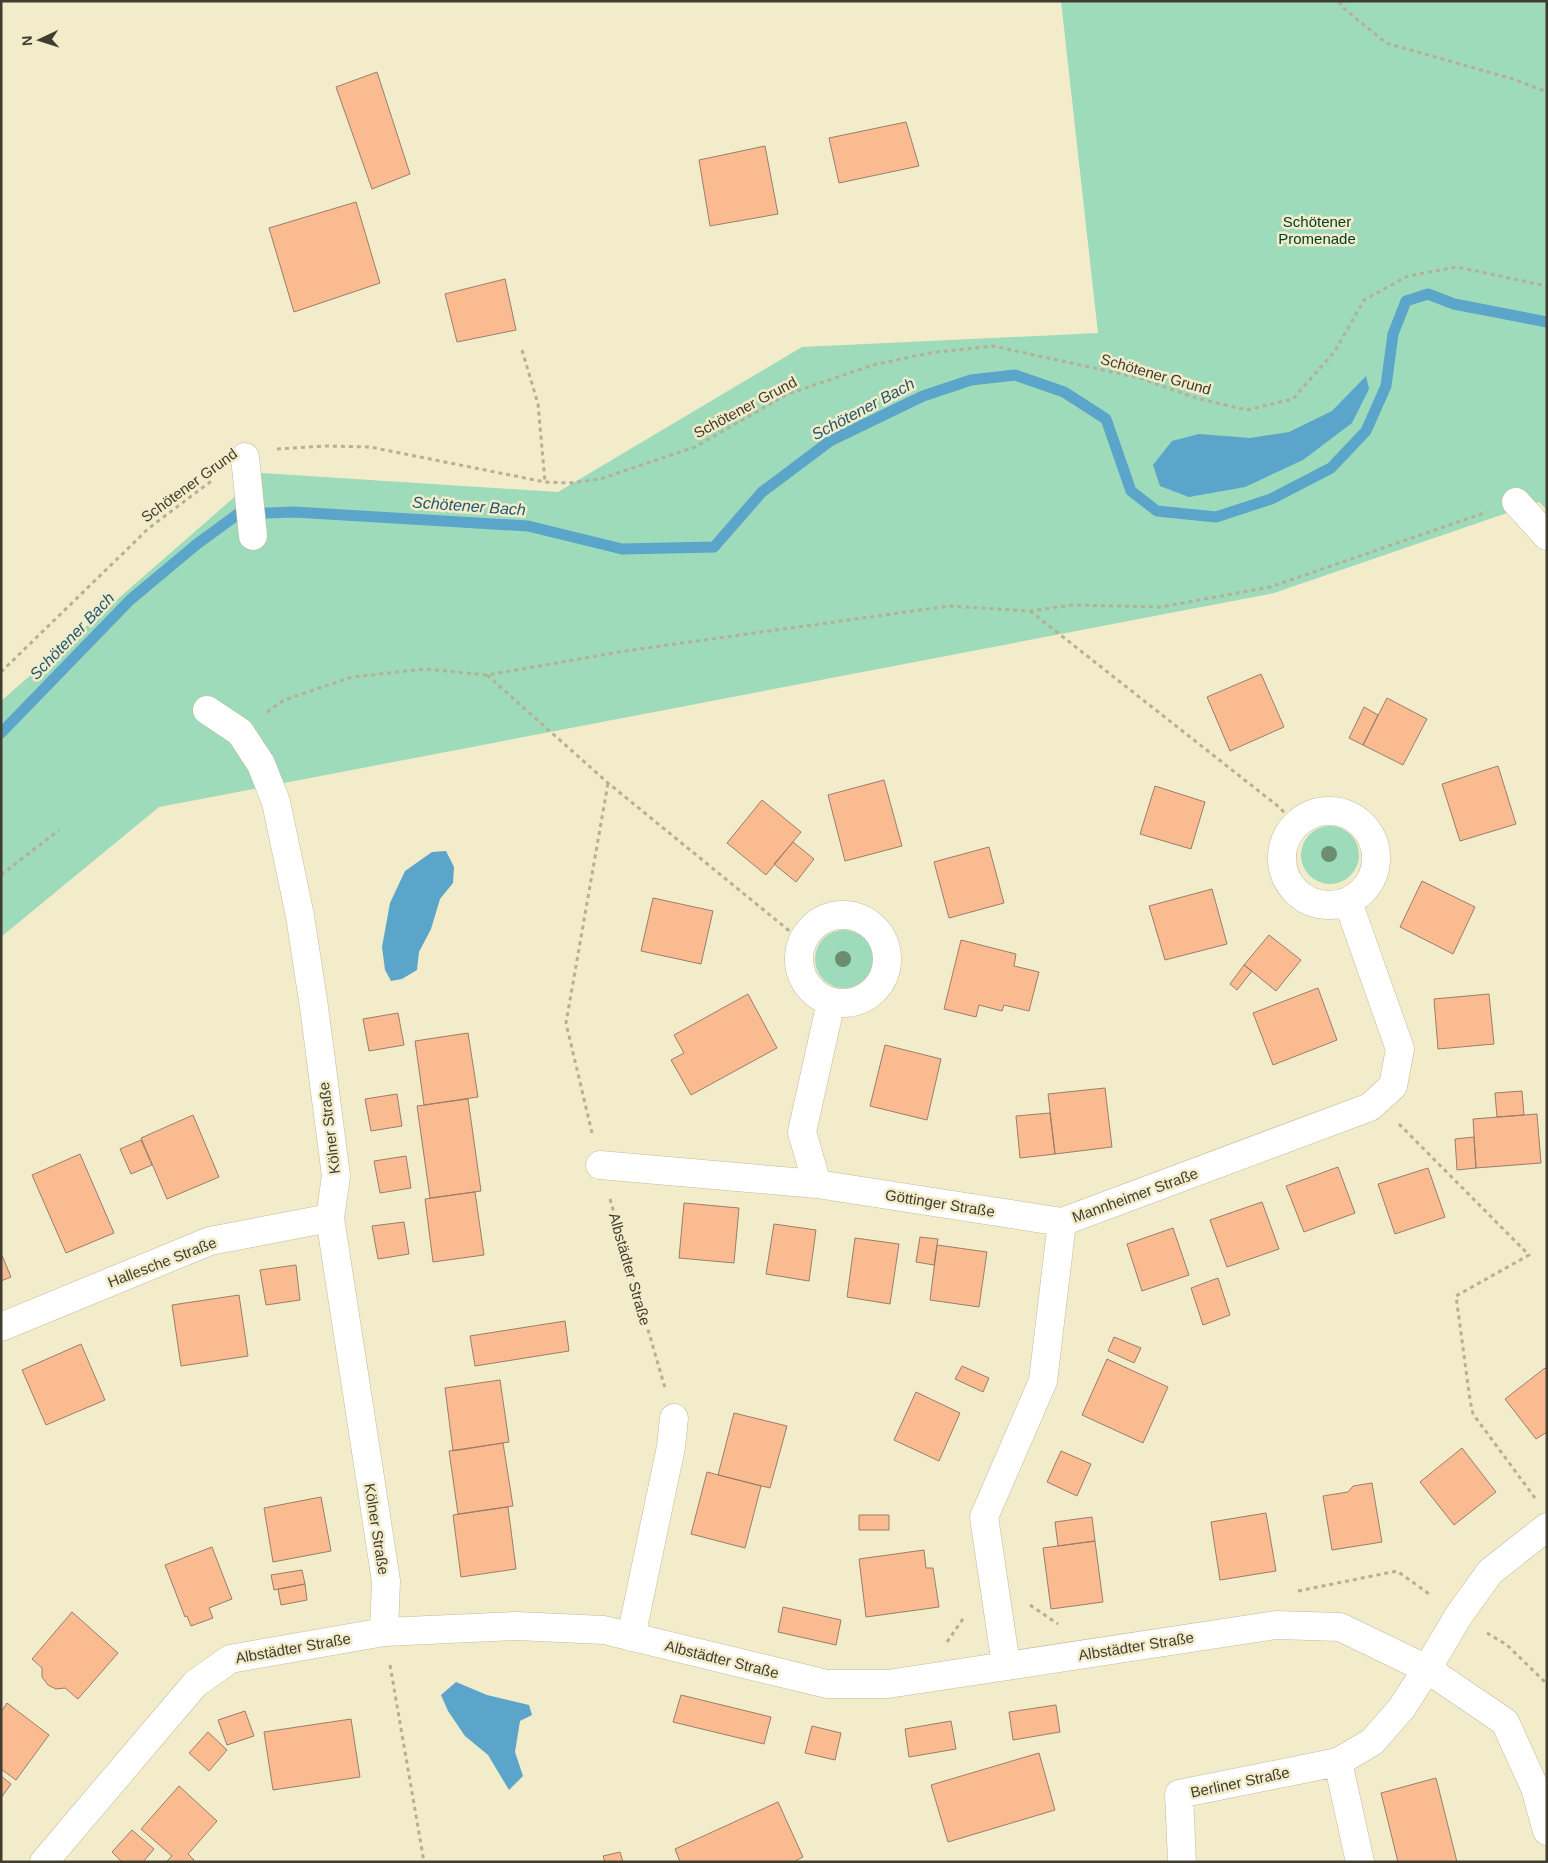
<svg xmlns="http://www.w3.org/2000/svg" width="1548" height="1863" font-family="Arial,sans-serif">
	<style>
		.green { fill: #9ddbbb }
		.water { fill: #5ba5cb }
		.lines { fill: none; stroke-linecap: round; stroke-linejoin: round }
		.stream { stroke: #5ba5cb; stroke-width: 11 }
		.building { fill: #fabb90; stroke: #9a7e6b }
		.minor-casing { stroke: #c1bb9a; stroke-width: 29 }
		.path { stroke: #b5b096; stroke-width: 3; stroke-dasharray: 4 4; stroke-linecap: butt }
		.minor { stroke: #fff; stroke-width: 28 }
		.tree { fill: #6d8d71 }
		.labels { text-anchor: middle; dominant-baseline: central; stroke-width: 5; stroke-linejoin: round; paint-order: stroke }
		.park-label { font-size: 15px; fill: #004028; stroke: #f3eccb }
		.street-label { font-size: 15px; fill: #403d30; stroke: #f3eccb }
		.water-label { font-size: 16px; font-style: italic; fill: #1e5873; stroke: #f3eccb }
	</style>
	<rect width="100%" height="100%" fill="#f3eccb"/>
	<path class="green" d="M1061,1h486v509l-8,-8 -265,91 -1115,214 -158,130v-236l261,-228 296,19 244,-145 296,-14z
		M1301 855a29 29 0 1 1 58 0a29 29 0 1 1-58 0Z
		M815 959a29 29 0 1 1 58 0a29 29 0 1 1-58 0Z"/>
	<path class="water" d="M1366,376l3,13 -17,34 -49,37 -58,27 -56,10 -29,-11 -7,-21 19,-24 27,-7 51,4 39,-6 43,-21z
		M446,851l8,16 -1,16 -13,16 -9,30 -12,23 -2,18 -15,9 -11,2 -6,-11 -3,-23 8,-44 15,-32 27,-19z
		M456,1682l31,13 42,10 3,10 -12,6 -5,31 8,24 -14,14 -21,-35 -23,-19 -17,-25 -7,-16z"/>
	<g class="lines">
		<path class="stream" d="M1,733l129,-133 67,-56 41,-30 56,-2 234,14 94,23 92,-2 48,-55 68,-51 93,-45 48,-16 44,-5 49,17 42,27 25,72 26,20 59,6 55,-18 60,-31 35,-37 20,-45 7,-52 13,-33 22,-7 26,10 93,18"/>
	</g>
	<path class="building" d="M377,72l33,102 -38,15 -36,-102z
		M906,122l13,44 -80,17 -10,-45z
		M765,146l13,68 -68,12 -11,-66z
		M356,202l24,81 -86,29 -25,-84z
		M505,279l11,51 -59,12 -12,-48z
		M1261,674l23,53 -54,24 -23,-54z
		M1387,698l40,21 -24,46 -40,-20z
		M1364,707l14,8 -15,30 -14,-7z
		M1498,766l18,58 -56,17 -18,-57z
		M884,780l18,66 -57,15 -17,-66z
		M1155,786l50,16 -14,47 -51,-15z
		M762,800l39,32 -35,43 -39,-32z
		M793,842l21,17 -18,23 -22,-18z
		M989,847l15,56 -55,15 -15,-56z
		M1422,881l53,26 -22,47 -53,-27z
		M1212,889l15,55 -62,16 -16,-54z
		M653,898l60,13 -12,53 -60,-13z
		M1269,935l32,25 -25,31 -32,-26z
		M961,940l55,14 -2,12 25,6 -10,39 -25,-6 -2,6 -23,-6 -3,12 -32,-8z
		M1244,965l8,6 -15,19 -7,-6z
		M1318,988l19,52 -64,25 -20,-52z
		M748,994l29,54 -86,47 -20,-35 13,-7 -10,-18z
		M1489,994l5,50 -56,5 -4,-50z
		M398,1013l6,32 -35,6 -6,-32z
		M468,1033l10,64 -54,8 -9,-64z
		M885,1045l56,14 -14,61 -57,-14z
		M1105,1088l7,59 -57,7 -7,-60z
		M1522,1091l2,24 -27,2 -2,-24z
		M397,1094l5,32 -31,5 -6,-32z
		M468,1099l13,92 -51,7 -13,-92z
		M1050,1113l5,41 -35,4 -4,-42z
		M1537,1114l4,49 -65,5 -3,-49z
		M193,1115l26,62 -52,22 -26,-61z
		M1474,1137l2,31 -19,2 -2,-31z
		M141,1140l11,25 -21,9 -11,-25z
		M80,1154l34,79 -48,20 -34,-78z
		M406,1156l5,32 -31,5 -6,-32z
		M1338,1167l17,46 -51,19 -18,-46z
		M1428,1168l17,49 -50,17 -17,-50z
		M475,1192l9,63 -51,7 -8,-63z
		M1262,1202l17,47 -52,18 -17,-47z
		M684,1203l55,5 -5,55 -55,-5z
		M404,1222l5,32 -31,5 -6,-33z
		M774,1224l42,6 -7,51 -43,-7z
		M1173,1228l16,47 -47,16 -15,-47z
		M920,1237l18,2 -4,26 -18,-3z
		M855,1238l44,6 -9,60 -43,-7z
		M937,1245l50,7 -8,55 -49,-7z
		M1,1253l10,24 -10,4z
		M296,1265l4,35 -34,5 -6,-35z
		M1218,1278l12,37 -27,10 -12,-37z
		M239,1295l9,61 -67,10 -9,-61z
		M565,1321l4,30 -94,15 -5,-30z
		M1114,1337l27,11 -7,15 -26,-12z
		M81,1344l24,56 -59,25 -24,-55z
		M1107,1359l61,28 -25,56 -61,-28z
		M962,1366l27,12 -6,14 -28,-13z
		M1545,1368l2,3v61l-11,7 -31,-40z
		M500,1380l9,62 -56,9 -8,-63z
		M916,1392l44,21 -21,48 -45,-21z
		M734,1413l53,13 -17,62 -52,-13z
		M503,1443l10,63 -55,8 -9,-63z
		M1462,1448l34,44 -42,33 -34,-43z
		M1061,1451l30,13 -14,32 -30,-14z
		M707,1472l54,14 -16,62 -54,-14z
		M1372,1483l10,59 -50,8 -9,-54 25,-4 5,-6z
		M321,1497l10,54 -58,11 -9,-54z
		M508,1507l8,62 -55,8 -8,-62z
		M1266,1513l10,58 -56,9 -9,-58z
		M859,1515h30v15h-30z
		M1092,1517l3,24 -37,5 -3,-24z
		M1095,1541l8,61 -52,7 -8,-61z
		M212,1547l20,52 -23,9 4,10 -22,8 -4,-10 -2,1 -20,-52z
		M924,1550l2,18h7l6,39 -73,10 -7,-58z
		M302,1570l3,14 -31,6 -3,-15z
		M305,1584l2,16 -26,5 -3,-16z
		M783,1607l58,13 -5,25 -58,-13z
		M72,1612l46,41 -40,46 -13,-11 -9,1 -8,-4 -6,-8v-9l-10,-9z
		M681,1695l90,22 -7,27 -91,-22z
		M7,1703l42,32 -33,45 -15,-11v-57z
		M1056,1705l4,27 -47,8 -4,-28z
		M245,1711l9,25 -27,9 -9,-25z
		M351,1719l9,58 -87,13 -9,-58z
		M951,1721l5,28 -47,8 -4,-28z
		M812,1726l29,7 -6,27 -30,-7z
		M208,1732l19,18 -18,21 -20,-18z
		M1039,1753l16,57 -107,32 -17,-57z
		M1,1776l10,8 -10,14z
		M1436,1778l21,84h-59l-17,-69z
		M179,1786l38,35 -29,33 6,6 -2,2h-24l-1,-1 5,-5 -31,-27z
		M778,1802l25,55 -10,5h-113l-5,-13z
		M132,1830l22,19 -11,13h-21l-10,-10z
		M620,1852l3,10h-18l-2,-6z"/>
	<g class="lines">
		<defs>
			<path id="minor" d="M245,457l8,79
				M1516,502l31,34
				M207,710l33,22 21,32 15,38 24,114 14,91 22,169 -6,42 56,363 -2,51
				M1282 858a47 47 0 1 1 94 0a47 47 0 1 1-94 0Z
				M799 959a44 44 0 1 1 88 0a44 44 0 1 1-88 0Z
				M600,1165l217,19 245,38
				M817,1184l-15,-52 29,-130
				M1,1327l209,-86 120,-23
				M631,1637l40,-190 3,-29
				M1006,1665l-22,-148 59,-136 19,-159 308,-115 23,-21 7,-37 -52,-147
				M1338,1762l34,-20 29,-33 26,-40 32,-54 31,-43 57,-45
				M44,1862l151,-178 35,-25 154,-27 132,-6 88,4 223,54h61l388,-59 64,2 87,42 78,53 30,66 12,43
				M1182,1862l-3,-68 159,-32 22,100"/>
		</defs>
		<use href="#minor" class="minor-casing"/>
		<path class="path" d="M1340,1l1,5 45,37 127,36 34,13
			M522,350l16,54 7,78
			M277,449l50,-3 43,1 175,35 24,1 31,-4 95,-32 93,-53 85,-29 56,-12 64,-7 147,32 56,20 51,12 46,-11 42,-48 29,-51 44,-24 49,-9 90,19
			M1030,611l249,196 17,18
			M1,672l148,-144 65,-49
			M487,675l121,108 195,159
			M267,712l17,-12 68,-23 73,-8 62,6 138,-24 324,-45 81,5 43,-6 88,2 109,-20 217,-75
			M1,875l58,-45
			M1399,1124l130,131 -73,41 14,104 3,14 62,84
			M592,1133l-26,-110 42,-240
			M610,1199l55,189
			M1298,1591l99,-20 35,25
			M1030,1605l28,19
			M1487,1633l20,12 40,39
			M947,1642l18,-26
			M390,1665l34,197"/>
		<use href="#minor" class="minor"/>
	</g>
	<g class="tree">
		<circle cx="1329" cy="854" r="8"/>
		<circle cx="843" cy="959" r="8"/>
	</g>
	<g class="labels">
		<g class="park-label">
			<text x="1317" y="221">Schötener<tspan x="1317" dy="17">Promenade</tspan></text>
		</g>
		<g class="street-label">
			<text transform="translate(1156 374) rotate(16)">Schötener Grund</text>
			<text transform="translate(745 407) rotate(-28)">Schötener Grund</text>
			<text transform="translate(189 485) rotate(-36)">Schötener Grund</text>
			<text transform="translate(329 1128) rotate(-97)">Kölner Straße</text>
			<text transform="translate(1135 1195) rotate(-20)">Mannheimer Straße</text>
			<text transform="translate(940 1203) rotate(9)">Göttinger Straße</text>
			<text transform="translate(162 1262) rotate(-21)">Hallesche Straße</text>
			<text transform="translate(630 1269) rotate(74)">Albstädter Straße</text>
			<text transform="translate(377 1529) rotate(81)">Kölner Straße</text>
			<text transform="translate(1136 1646) rotate(-9)">Albstädter Straße</text>
			<text transform="translate(293 1648) rotate(-10)">Albstädter Straße</text>
			<text transform="translate(722 1659) rotate(14)">Albstädter Straße</text>
			<text transform="translate(1240 1782) rotate(-12)">Berliner Straße</text>
		</g>
		<g class="water-label">
			<text transform="translate(863 409) rotate(-28)">Schötener Bach</text>
			<text transform="translate(469 506) rotate(4)">Schötener Bach</text>
			<text transform="translate(72 636) rotate(-46)">Schötener Bach</text>
		</g>
	</g>
	<rect width="1548" height="1863" fill="none" stroke="#403d30" stroke-width="5"/>
	<g transform="translate(40 40) rotate(266)" stroke="#f3eccb" stroke-width="4" paint-order="stroke">
	<path d="M0-4L9 19L0 12L-9 19Z" fill="#403d30"/>
	<text y="-8" font-size="14" font-weight="bold" text-anchor="middle" fill="#403d30">N</text>
	</g>
</svg>
